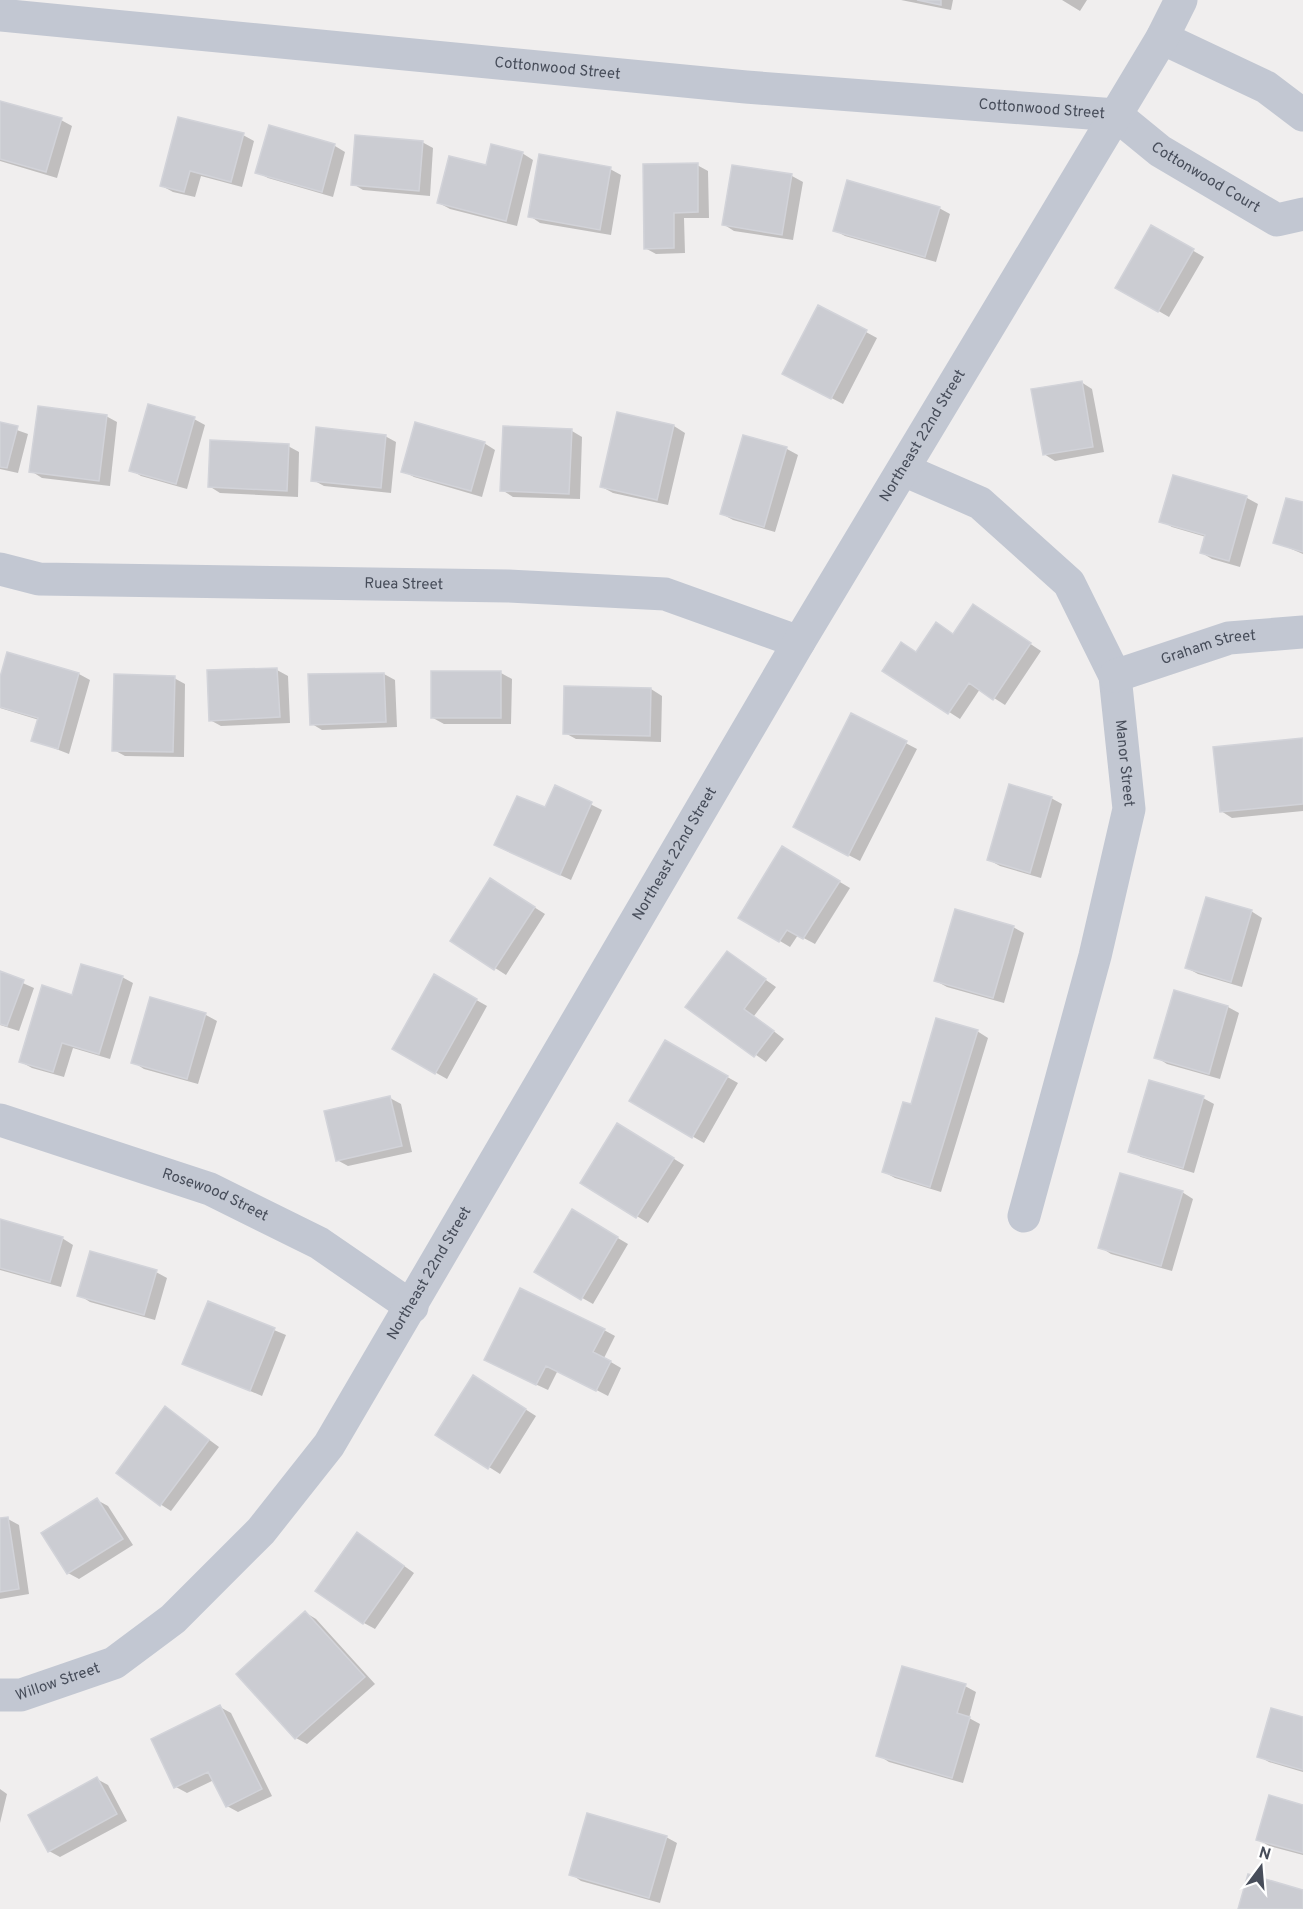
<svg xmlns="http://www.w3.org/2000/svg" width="1303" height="1909" font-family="Overpass,sans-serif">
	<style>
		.shadow { fill: #0003 }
		.building { fill: #cbccd2; stroke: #d2d3d9; stroke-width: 1.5 }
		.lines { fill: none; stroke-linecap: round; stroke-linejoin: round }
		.minor { stroke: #c2c7d2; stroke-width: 33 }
		.labels { text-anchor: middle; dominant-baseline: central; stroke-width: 5; stroke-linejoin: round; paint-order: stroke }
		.street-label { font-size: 15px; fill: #474d5a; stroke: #fff }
	</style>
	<rect width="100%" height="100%" fill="#f0eeee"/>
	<path class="shadow" d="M901,0h52l-2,10z
		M1062,0h25l-7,11z
		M0,102l61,18 11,6 -15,52 -57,-17z
		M270,127l65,19 10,6 -12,45 -65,-19 -11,-6z
		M243,135l11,6 -12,46 -41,-11 -6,21 -22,-5 -11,-6z
		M422,142l11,6 -3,48 -67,-6 -10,-6z
		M522,153l11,7 -16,66 -67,-17 -11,-6 48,-36z
		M697,165l11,6 1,47h-25l1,35 -29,1 -11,-6z
		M734,166l58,10 11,6 -10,58 -59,-9 -11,-7z
		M610,169l11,6 -10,60 -71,-12 -10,-7z
		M939,208l11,6 -14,48 -91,-26 -11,-6z
		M1152,227l52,30 -35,60 -52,-30z
		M866,332l11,6 -34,66 -48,-25z
		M1081,382l11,7 12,63 -49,9 -11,-7z
		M619,414l55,12 11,7 -17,72 -55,-12 -11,-6z
		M106,416l11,6 -7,64 -68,-8 -11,-7z
		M194,419l11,6 -18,64 -46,-13 -10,-6z
		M0,424l28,10 -10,39 -18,-4z
		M572,431l10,6 -2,62 -67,-2 -11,-7z
		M385,436l11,6 -5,51 -67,-7 -11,-6z
		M744,437l43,12 11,6 -23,77 -42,-12 -11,-6z
		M484,443l11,7 -13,47 -68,-20 -11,-6z
		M288,446l11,6 -1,45 -78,-4 -11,-7z
		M1174,477l73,21 11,6 -18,63 -28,-8 -10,-6 4,-16 -34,-10 -11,-6z
		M1303,504v50l-28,-12z
		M984,613l57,38 -36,54 -25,-16 -20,30 -76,-49 70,-35z
		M8,654l71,20 11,6 -21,74 -36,-14 6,-20 -39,-12v-26z
		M277,670l11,6 2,47 -69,3 -11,-6z
		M501,673l11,6 -1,45h-67l-11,-6z
		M384,674l11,6 2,47 -75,3 -10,-6z
		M174,678l11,6 -1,73 -59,-1 -11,-6z
		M651,689l11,7 -1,46 -85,-3 -11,-6z
		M852,715l65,34 -57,112 -54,-28z
		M1303,740v71l-71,7 -11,-7z
		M556,787l46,23 -31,70 -64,-29 39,-42z
		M1051,798l11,6 -21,74 -41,-12 -11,-6z
		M783,848l67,40 -35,56 -17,-9 -8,12 -50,-30z
		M501,886l44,28 -39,61 -54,-35z
		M1251,911l11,7 -20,69 -44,-13 -11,-6z
		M1013,927l11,6 -20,70 -57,-16 -11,-6z
		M727,953l49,34 -22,29 30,23 -18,23 -79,-55z
		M0,973l34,15 -15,43 -19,-6z
		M434,976l53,30 -40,73 -53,-30z
		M122,977l11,6 -23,76 -37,-11 -9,29 -32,-9 -11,-6 52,-65z
		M1175,992l53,15 11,6 -19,66 -53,-15 -11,-7z
		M151,999l55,16 11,6 -19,63 -54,-15 -11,-7z
		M977,1031l11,7 -47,154 -46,-14 -11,-6z
		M665,1042l73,41 -34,60 -73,-42z
		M390,1098l11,6 11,48 -64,14 -11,-6z
		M1203,1098l11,6 -20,69 -53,-16 -11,-6z
		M629,1131l55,34 -36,58 -66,-41z
		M1182,1192l11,7 -21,72 -61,-17 -11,-7z
		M572,1211l56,33 -35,60 -57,-32z
		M0,1220l62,18 11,7 -12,42 -61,-17z
		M156,1272l11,6 -12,42 -65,-18 -11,-7z
		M208,1303l78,32 -24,61 -78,-33z
		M604,1330l11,6 -11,22 17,10 -13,28 -50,-26 -10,20 -51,-24z
		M484,1383l52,33 -36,58 -11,-7z
		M166,1408l53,39 -48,64 -11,-7z
		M97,1500l11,6 25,39 -54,34 -11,-6z
		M8,1519l11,6 10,69 -29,5v-79z
		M368,1540l46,33 -39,56 -11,-6z
		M306,1613l10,6 59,65 -68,60 -11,-6z
		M965,1686l11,6 -7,26 11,6 -17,59 -74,-21 -11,-7z
		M220,1707l11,6 41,83 -34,16 -11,-6 -13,-26 -27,13 -11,-6z
		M1303,1719v53l-34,-10 -11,-6z
		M97,1779l11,6 19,36 -67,36 -11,-6z
		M0,1789l7,5 -7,29z
		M1303,1806v49l-34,-9 -11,-7z
		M666,1837l11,6 -17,60 -79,-22 -10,-7z"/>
	<path class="building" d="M917,0h24v5z
		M0,101l62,17 -16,54 -46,-13z
		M178,117l66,16 -13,49 -41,-11 -6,21 -24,-6z
		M269,125l66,19 -13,48 -67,-19z
		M355,135l68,6 -4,50 -68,-6z
		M491,144l32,8 -17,69 -69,-18 12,-47 37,9z
		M539,154l72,13 -11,63 -72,-13z
		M698,163v49l-24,1v35l-30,1 -1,-85z
		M732,165l60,9 -10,61 -60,-10z
		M847,180l93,27 -15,50 -92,-26z
		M1151,225l43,24 -36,63 -43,-24z
		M818,305l49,25 -36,69 -49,-25z
		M1082,381l11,66 -50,8 -12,-66z
		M148,404l47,13 -19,67 -47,-13z
		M38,406l69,9 -8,66 -70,-9z
		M617,412l57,13 -17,75 -57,-13z
		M0,422l18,4 -11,42 -7,-1z
		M415,422l70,20 -14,49 -70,-19z
		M503,426l69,3 -3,65 -69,-3z
		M316,427l70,8 -5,53 -70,-7z
		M743,435l44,12 -23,80 -44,-13z
		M210,440l79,4 -2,47 -79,-4z
		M1173,475l74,21 -18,65 -29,-8 5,-18 -46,-13z
		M1286,498l17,4v50l-30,-9z
		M973,604l58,39 -38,57 -24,-17 -21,31 -66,-43 19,-29 15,10 20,-30 17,12z
		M7,652l72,21 -21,76 -27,-8 7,-23 -38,-11v-30z
		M277,668l3,49 -71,4 -2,-51z
		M431,671h70v47h-70z
		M384,673l2,49 -76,3 -2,-51z
		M114,674l61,2 -2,76 -61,-1z
		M564,686l87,2 -1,48 -87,-2z
		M851,713l56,28 -59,115 -55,-29z
		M1303,738v66l-83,8 -7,-65z
		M1009,784l43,13 -22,76 -43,-13z
		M555,785l37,17 -32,73 -66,-30 23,-49 28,11z
		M782,846l58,35 -37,58 -16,-9 -8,12 -41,-24z
		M490,878l45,29 -41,63 -44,-29z
		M1206,897l46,13 -21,72 -46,-14z
		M955,909l59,17 -21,72 -59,-17z
		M727,951l39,28 -22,30 30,22 -20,26 -69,-50z
		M81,964l42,12 -24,78 -37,-11 -9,29 -34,-10 23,-77 30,10z
		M0,971l24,9 -17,46 -7,-2z
		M434,974l43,25 -42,75 -43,-25z
		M1174,990l54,16 -19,68 -55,-16z
		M150,997l56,16 -19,66 -56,-16z
		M936,1018l42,12 -48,157 -48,-15 21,-70 8,2z
		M665,1040l63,36 -36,62 -63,-37z
		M1149,1080l55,16 -21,72 -55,-16z
		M390,1096l12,50 -66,15 -12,-50z
		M617,1123l57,35 -38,60 -56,-35z
		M1120,1173l63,18 -22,75 -63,-18z
		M572,1209l46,28 -37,63 -47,-28z
		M0,1219l63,18 -13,45 -50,-14z
		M90,1251l67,19 -13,45 -67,-19z
		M520,1288l85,41 -12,23 18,9 -15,30 -50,-25 -10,19 -52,-25z
		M208,1301l67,27 -25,63 -68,-27z
		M473,1375l53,34 -38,60 -53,-34z
		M165,1406l44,34 -49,66 -44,-33z
		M97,1498l26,41 -56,35 -26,-41z
		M8,1517l11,72 -19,3v-74z
		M357,1532l47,34 -41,58 -48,-33z
		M305,1611l60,66 -70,62 -59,-65z
		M902,1666l64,18 -9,29 13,4 -18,61 -76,-22z
		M220,1705l42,84 -36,18 -18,-35 -34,16 -23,-49z
		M1271,1708l32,9v53l-46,-13z
		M97,1777l20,37 -69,38 -20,-37z
		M1269,1795l34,10v48l-47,-13z
		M587,1813l80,23 -18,62 -80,-23z
		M1248,1874l55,16v19h-65z"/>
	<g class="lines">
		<g class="minor">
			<path id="s1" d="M0,15l746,72 370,28 44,36 117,69 26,-6"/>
			<path d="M1162,38l104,49 37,28"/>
			<path id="s2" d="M904,470l76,33 89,80 46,93 14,133 -34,147 -71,260"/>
			<path id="s3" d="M0,569l39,10 469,7 157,8 134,48"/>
			<path id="s4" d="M1115,676l114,-38 74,-6"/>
			<path id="s5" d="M0,1120l210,69 109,54 93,64"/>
			<path id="s6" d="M0,1695h21l93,-32 59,-44 88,-88 68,-86 470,-803 363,-604 19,-38"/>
		</g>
	</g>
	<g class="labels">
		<g class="street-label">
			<text stroke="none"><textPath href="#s1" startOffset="560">Cottonwood Street</textPath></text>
			<text stroke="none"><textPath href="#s1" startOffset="1046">Cottonwood Street</textPath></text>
			<text stroke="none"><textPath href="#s1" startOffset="1230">Cottonwood Court</textPath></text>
			<text stroke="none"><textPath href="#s6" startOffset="1598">Northeast 22nd Street</textPath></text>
			<text stroke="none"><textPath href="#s3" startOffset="405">Ruea Street</textPath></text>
			<text stroke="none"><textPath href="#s4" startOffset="98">Graham Street</textPath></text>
			<text stroke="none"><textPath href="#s2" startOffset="394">Manor Street</textPath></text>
			<text stroke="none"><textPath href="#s6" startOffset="1112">Northeast 22nd Street</textPath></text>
			<text stroke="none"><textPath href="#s5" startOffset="228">Rosewood Street</textPath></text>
			<text stroke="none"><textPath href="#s6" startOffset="626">Northeast 22nd Street</textPath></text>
			<text stroke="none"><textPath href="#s6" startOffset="60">Willow Street</textPath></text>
		</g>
	</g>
	<g transform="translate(1261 1867) rotate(16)" stroke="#ffffff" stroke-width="4.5" paint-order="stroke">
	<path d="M0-4.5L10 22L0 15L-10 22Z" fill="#474d5a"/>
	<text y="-9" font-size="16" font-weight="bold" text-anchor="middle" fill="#474d5a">N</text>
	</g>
</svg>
